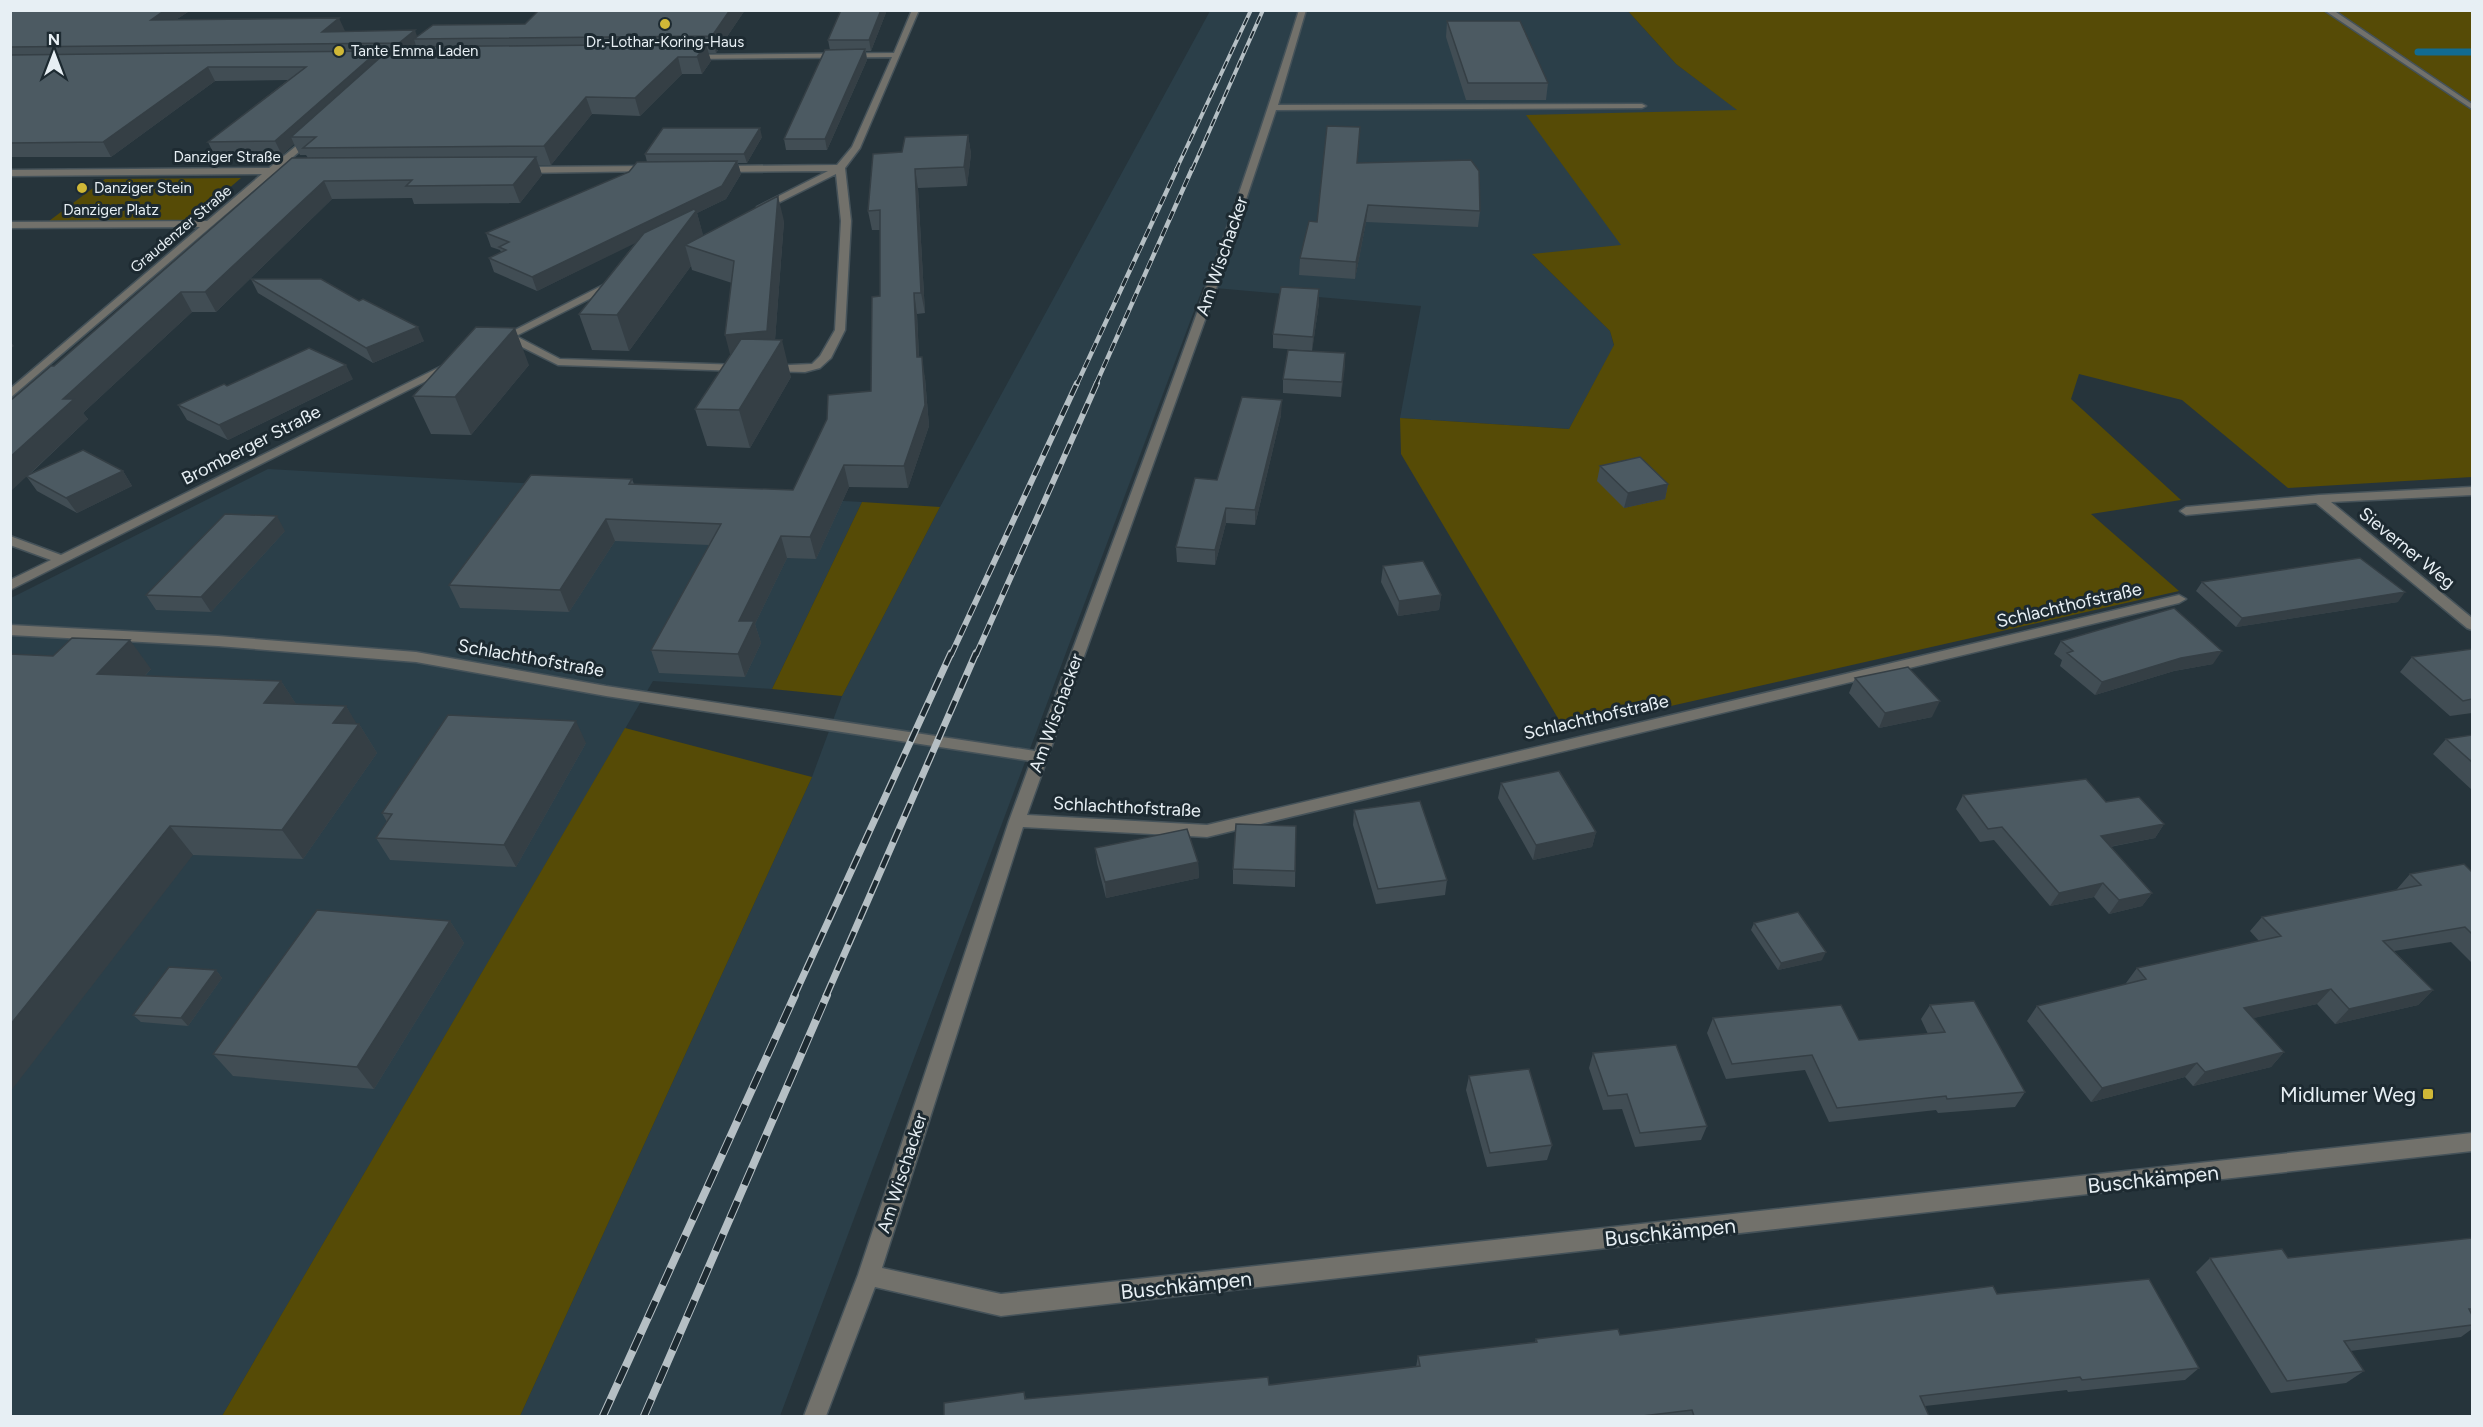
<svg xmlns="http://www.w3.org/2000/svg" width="2483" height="1427" font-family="Figtree,sans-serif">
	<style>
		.built { fill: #2b3f49 }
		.green { fill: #564b06 }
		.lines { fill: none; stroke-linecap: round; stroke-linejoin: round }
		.stream { stroke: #126b91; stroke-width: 7 }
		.minor-casing { stroke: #455259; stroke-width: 3 }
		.minor { fill: #72716b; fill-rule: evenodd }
		.rail-far4-casing { stroke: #b5bfc4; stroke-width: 4 }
		.rail-far3-casing { stroke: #b5bfc4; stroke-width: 4.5 }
		.rail-far2-casing { stroke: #b5bfc4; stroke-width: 6 }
		.rail-far1-casing { stroke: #b5bfc4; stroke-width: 7 }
		.rail-casing { stroke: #b5bfc4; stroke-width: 8 }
		.rail-far4 { stroke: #1d2a31; stroke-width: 2; stroke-dasharray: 8; stroke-linecap: butt }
		.rail-far3 { stroke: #1d2a31; stroke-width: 3; stroke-dasharray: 9; stroke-linecap: butt }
		.rail-far2 { stroke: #1d2a31; stroke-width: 4; stroke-dasharray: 11; stroke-linecap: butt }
		.rail-far1 { stroke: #1d2a31; stroke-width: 4.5; stroke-dasharray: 14; stroke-linecap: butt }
		.rail { stroke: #1d2a31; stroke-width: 6; stroke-dasharray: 18; stroke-linecap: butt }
		.wall { fill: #414d54 }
		.shaded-wall { fill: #353f45 }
		.building { fill: #4c5a62; stroke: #353f45; stroke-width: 1.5 }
		.poi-dot { fill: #d0b837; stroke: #1d2a31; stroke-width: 2 }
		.labels { text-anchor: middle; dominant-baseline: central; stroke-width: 6; stroke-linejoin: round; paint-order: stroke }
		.far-poi-label { font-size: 15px; fill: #e7eff4; stroke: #1d2a31; text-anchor: start }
		.far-street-label { font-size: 15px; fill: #e7eff4; stroke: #1d2a31 }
		.street-label { font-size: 18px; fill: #e7eff4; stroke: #1d2a31 }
		.near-poi-label { font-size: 21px; fill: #e7eff4; stroke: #1d2a31; text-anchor: end }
		.near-street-label { font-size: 21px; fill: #e7eff4; stroke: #1d2a31 }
	</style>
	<rect width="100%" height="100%" fill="#26343b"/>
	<path class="built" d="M1210,11h418l48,53 62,46 -117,136 -88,9 77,76 4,15 -45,83 -169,-11 21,-112 -218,-19 -423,1129h-260l292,-639 30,-81 98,-189z
		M268,469l594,33 -90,187 -119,-8 -431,735h-211v-818z"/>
	<path class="green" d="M1628,11h844v466l-184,11 -106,-88 -103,-26 -8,25 110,101 -90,14 88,77 -614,139 -164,-276 -1,-36 169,11 45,-84 -4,-14 -78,-77 89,-9 -95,-130 211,-5 -61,-46z
		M241,178l-49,42 -143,1 56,-42z
		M862,502l78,5 -98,189 -70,-7z
		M625,728l187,49 -292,639h-298z"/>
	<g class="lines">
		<path class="stream" d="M2418,52h54"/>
		<defs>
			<path id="minor" d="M912,10h7l-59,138 -15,20 6,53 -6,109 -14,28 -11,10 -15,4 -41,-1v-4l4,-1 44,-2 8,-8 15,-26 6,-109 -5,-47 -76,38 -3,-1v-4l71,-36 -108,1 -4,-3 4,-3 117,-1 15,-18 40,-90 -201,2 -4,-2 4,-2 203,-2z
				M1299,10h7l-28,95 364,-1 4,2 -4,2 -366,2 -61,182 -188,523 180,10 972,-230 7,4 -7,4 -972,234 -184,-10 -141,441 119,26 1471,-161v18l-1471,165 -126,-29 -49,129h-22l54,-141 151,-454 22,-60 -425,-65 -190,-34 -198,-16 -208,-11v-10l208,11 198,16 190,34 429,65c91,-246 186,-490 264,-741z
				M2324,10h9l139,94v5z
				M311,134l3,1v4l-34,29 20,1v4l-27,1 -263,224v-9l190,-162 -190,1v-6l197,-1 55,-47 -252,2v-6l259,-2z
				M651,166l3,1v4l-132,2 -4,-3 4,-3z
				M615,279l5,3 -1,2 -103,52 44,23 181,6 6,3 -6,3 -183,-6 -50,-25 -8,3 -5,-3z
				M452,361l4,1v4l-446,224v-10l41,-20 -41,-15v-9l51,19z
				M2472,487v8l-141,7 141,116v12l-5,-2 -151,-125 -130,12 -6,-4 6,-4 133,-12z"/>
		</defs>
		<use href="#minor" class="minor-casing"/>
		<use href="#minor" class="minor"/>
		<defs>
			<path id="rail-far4" d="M1176,170l75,-160
				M1192,170l71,-160"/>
			<path id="rail-far3" d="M1077,384l100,-215
				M1096,384l96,-215"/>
			<path id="rail-far2" d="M951,655l126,-272
				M976,655l121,-272"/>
			<path id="rail-far1" d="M794,996l157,-343
				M826,996l150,-343"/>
			<path id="rail" d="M603,1416l192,-421
				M644,1416l183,-421"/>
		</defs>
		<use href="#rail-far4" class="rail-far4-casing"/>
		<use href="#rail-far3" class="rail-far3-casing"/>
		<use href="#rail-far2" class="rail-far2-casing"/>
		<use href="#rail-far1" class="rail-far1-casing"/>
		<use href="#rail" class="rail-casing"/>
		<use href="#rail-far4" class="rail-far4"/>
		<use href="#rail-far3" class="rail-far3"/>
		<use href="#rail-far2" class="rail-far2"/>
		<use href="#rail-far1" class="rail-far1"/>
		<use href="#rail" class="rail"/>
	</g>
	<path class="wall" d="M10,10h181l-14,9 240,17 108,-12 14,-14h206l-29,43h-8l3,8 -9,13h-20l-42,42 -48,-2 -41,51h-12l3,10 -22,28 -106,1 -2,-6 -80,1 -116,113h-24l-109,101 5,6 -59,56 94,-4 9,15 -55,27 -40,-22 -10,-14 27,-111 254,-208 -2,-3h-6l-6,-11 -12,11 -67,1 -7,-14 80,-62 -73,1 -104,76h-101z
		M887,10l-16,41h-5l1,9 -40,90h-41l-2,-11 46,-89 -2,-10z
		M1447,21l101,62 -2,17h-80l-20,-63z
		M968,135l3,19 -4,32 -49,2 7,125 -8,1 2,43 6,21 4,48 -21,62 -59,-1 -33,72 -29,-1 -32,66 6,19 -16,34 -86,-4 -8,-23 58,-105 -94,-4 -46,71 -109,-4 -11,-23 183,-106 2,5 159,6 78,-99 9,-95v-66h-8l-4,-19 34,-59z
		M762,137l-15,26h-9l3,11 -15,25 -29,14 6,23 81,-15 -9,119 16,37 -41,71 -43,-2 -12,-37 36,-54 1,-72 -40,-13 -1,-4 -62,85 -37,-1 -13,-36 57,-72 -99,49 -43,-19 -5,-14 12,-6 -1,-2 -9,-3 -5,-14 143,-61 18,-10 -2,-8z
		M1357,163l123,48 -2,16 -112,-5 -11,57 -56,-4 1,-17 17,-36z
		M251,279l108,22 65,40 -51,22 -115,-70z
		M1319,303l-7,48 -39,-3v-14z
		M1345,353l-4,44 -58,-4v-14z
		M529,365l-58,70 -40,-1 -18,-38z
		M353,379l-125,61 -41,-20 -9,-15 49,-19z
		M1281,415l-26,110 -29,-2 -11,42 -38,-3 -1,-15 41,-67z
		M1600,466l68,18 -3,15 -41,9 -27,-27z
		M285,531l-74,81 -55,-2 -10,-15z
		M1383,566l58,29 -2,15 -41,6 -17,-34z
		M2202,582l196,20 -162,25 -40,-36z
		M2061,641l152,23 -39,7 -79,24 -35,-29 2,-6 -8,-6z
		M2472,649v64l-22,3 -50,-44 12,-15z
		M10,654l141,15 -6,7 136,5 15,23 50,2 10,18h3l18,29 -74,106 -110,-4z
		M1855,678l77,39 -53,11 -30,-35z
		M2472,735v55l-39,-36 13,-15z
		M586,743l-70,124 -126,-7 -14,-22 11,-16 -5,-9z
		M1501,783l95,49 -4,15 -59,13 -35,-62z
		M1963,795l143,7 58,22 -9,14 -45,9 42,46 -10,13 -33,8 -15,-17 -44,9 -56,-66 -14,2 -24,-33z
		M1354,810l93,70 -2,15 -69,9 -23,-79z
		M1296,826l-1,61 -62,-3v-15z
		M1095,848l103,14 1,16 -93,20 -9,-35z
		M2472,872v91l-21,-21 -57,9 39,39 -15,15 -83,19 -18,-20 -64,14 31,34 -13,15 -78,19 -8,-9 -94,25 -64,-81 10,-15 90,-22 -1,-1 11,-15 122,-27 -9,-10 12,-14 136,-27 -1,-1 13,-15z
		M450,921l14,22 -90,146 -141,-13 -20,-22z
		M1754,923l68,37 -44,10 -27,-40z
		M216,970l6,8 -34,48 -47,-4 -8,-7z
		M1930,1005l95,87 -10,15 -77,6 -2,-3 -107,12 -24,-52 -79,9 -19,-46 6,-15 146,22 69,-6 -7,-15z
		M1593,1053l114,73 -6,14 -66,7 -13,-38 -19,1 -14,-42z
		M1469,1076l83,69 -5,15 -60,7 -21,-77z
		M2472,1238v91l-11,8 -111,14 14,20 -18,12 -75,10 -75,-121 14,-14h78z
		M1997,1294l202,74 -14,12 -117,12 -1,-2 -142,16 4,10h-985l80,-24 2,7 243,-14 147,-18 2,-11 117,-14 1,-3 84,-4z"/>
	<path class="shaded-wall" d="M165,10h26l-34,22 -6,-12z
		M730,10h15l-29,43 -4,-17z
		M881,10h6l-16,41 -2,-11z
		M339,18l6,13 -23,1z
		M415,30l3,9h-4l2,7 -12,10 -5,-13z
		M706,44l5,17 -9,13 -5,-17z
		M865,49l2,11 -40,90 -2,-11z
		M378,51l5,13 -92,73 3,7 -12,11 -7,-14z
		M678,57l4,17 -42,42 -5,-18z
		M208,67l7,14 -104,76 -8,-15z
		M586,97l6,17 -41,51 -7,-19z
		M760,128l2,9 -15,26 -3,-9z
		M968,135l3,19 -4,32 -3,-19z
		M536,157l6,18 -22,28 -7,-18z
		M737,161l4,13 -15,25 -29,14 9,32h-21l6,21 -62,85 -12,-36 76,-100 -156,76 -5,-14z
		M915,169l3,19 7,125 -4,-20z
		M324,181l8,18 -116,113 -11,-20z
		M778,196l6,25 -10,133 8,-14 9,37 -41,71 -11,-38 -7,-48 -7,-27z
		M1368,205l-2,17 -11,57 1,-17z
		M1319,289v14l-7,48 1,-14z
		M181,292l11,20 -109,101 5,6 -78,73v-35l53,-58z
		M914,293l3,21 3,64 -3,-21z
		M418,327l6,14 -51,22 -7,-15z
		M515,328l14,37 -58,70 -16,-38z
		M10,341l4,5 -4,3z
		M1345,353v14l-4,30 1,-15z
		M922,357l3,21 4,48 -21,62 -4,-22z
		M346,365l7,14 -125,61 -9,-15z
		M1282,400l-1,15 -26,110v-15z
		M844,465l5,22 -33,72 -6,-22z
		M123,471l9,15 -55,27 -11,-15z
		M1668,484l-3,15 -41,9 4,-15z
		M1226,508v15l-11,42v-15z
		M277,516l8,15 -74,81 -10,-15z
		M606,519l9,22 -46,71 -9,-22z
		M781,536l6,22 -32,66 6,19 -16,34 -7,-23 1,-33z
		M2405,592l-7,10 -162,25 6,-9z
		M1441,595l-2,15 -41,6 1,-15z
		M130,640l21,29 -32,34 -22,-29z
		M2222,651l-9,13 -39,7 -79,24 7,-13 79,-24z
		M281,681l19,29 -36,-7z
		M1940,701l-8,16 -53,11 6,-15z
		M346,706l12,20 1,-2 18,29 -74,106 -21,-29 51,-107z
		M576,721l10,22 -70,124 -12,-22z
		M2164,824l-9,14 -63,12 9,-14z
		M170,826l23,29 -183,237v-67z
		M1596,832l-4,15 -59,13 3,-15z
		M1198,862l1,16 -93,20 -1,-16z
		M2103,883l-9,14 -44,9 9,-13z
		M2152,893l-10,13 -33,8 10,-14z
		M450,921l14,22 -90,146 -17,-22z
		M1826,952l-4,8 -44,10 3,-7z
		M216,970l6,8 -34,48 -7,-8z
		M2331,989l-14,15 -85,19 12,-15z
		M2433,990l-15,15 -83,19 14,-15z
		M2284,1052l-13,15 -78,19 12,-14z
		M2197,1063l-12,14 -94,25 11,-14z"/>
	<path class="building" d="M10,10h155l-14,10 188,-2 -17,14 93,-2 -16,13 -389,4z
		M539,10h191l-18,26 -298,3 19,-14 92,-1z
		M841,10h40l-12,30h-41z
		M1447,21h73l28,62h-80z
		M706,44l-9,13h-19l-43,41 -49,-1 -42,49 -241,2 13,-11h-25l101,-90z
		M865,49l-40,90h-41l41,-89z
		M378,51l-103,90 -67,1 98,-75h-98l-105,75 -93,1v-88z
		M1327,126l33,1 -3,36 114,-3 8,11 1,40 -112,-6 -12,57 -56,-4 9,-37 8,1z
		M663,128h97l-16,26h-99z
		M968,135l-4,32 -49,2 6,124h-7l3,64h5l3,48 -21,61 -60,-1 -34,72 -29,-1 -42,85h15l-16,33 -87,-4 70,-126 -115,-5 -46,71 -111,-5 82,-110 101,4 -3,5 164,6 34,-71 1,-24 43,-4 1,-94 8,-1v-86l-12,1 5,-57 29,-2 3,-15z
		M536,157l-23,28 -107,1 6,-6 -88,1 -119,111h-24l-118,107h11l-64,58v-56l41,-35h3l238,-208z
		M737,161l-15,25 -190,91 -43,-19 17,-8 -7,-3 10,-5 -23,-9 143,-61 8,-10z
		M778,196l-11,135 -42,4 9,-74 -49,-16z
		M694,209l2,2 -79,104 -38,-1 65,-81z
		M251,279h70l38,22 4,-2 55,28 -52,21z
		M1281,287l38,2 -6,48 -40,-3z
		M476,327l39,1 -60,69 -42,-1z
		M741,339l41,1 -43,70 -44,-1z
		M309,348l37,17 -127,60 -41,-20 46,-21 3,2z
		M1288,350l57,3 -3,29 -59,-3z
		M1242,397l40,3 -27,110 -29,-2 -11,42 -39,-3 19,-69 22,2z
		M83,450l40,21 -57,27 -40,-22z
		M1640,457l28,27 -40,9 -28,-27z
		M225,514l52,2 -76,81 -55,-2z
		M2360,558l45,34 -163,26 -40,-36z
		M1423,561l18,34 -42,6 -16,-35z
		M2174,608l48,43 -41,7 -79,24 -35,-29 6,-2 -12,-10z
		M72,638l58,2 -33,34 184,7 -17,22 82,3 -13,17 26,1 -77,106 -112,-4 -160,199v-371l43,2z
		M2472,649v50l-9,2 -51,-44z
		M1908,667l32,34 -55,12 -30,-35z
		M448,715l128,6 -72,124 -128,-7 16,-24 -10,-1z
		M2472,735v27l-26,-23z
		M1559,771l37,61 -60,13 -35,-62z
		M2086,779l20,23 33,-5 25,27 -63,12 51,57 -33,7 -16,-17 -44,10 -57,-66 -14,2 -25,-34z
		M1420,801l27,79 -69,9 -24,-79z
		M1236,824l60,2 -1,45 -62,-2z
		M1187,829l11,33 -93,20 -10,-34z
		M2464,864l8,8v62l-7,-7 -82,14 50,49 -84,19 -18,-20 -87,19 40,44 -79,20 -8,-9 -95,25 -65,-82 109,-27 -9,-11 144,-32 -19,-19 159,-32 -11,-11z
		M317,910l133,11 -93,146 -144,-13z
		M1798,912l28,40 -45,11 -27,-40z
		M169,967l47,3 -35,48 -48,-3z
		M1974,1001l51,91 -78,7 -1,-3 -109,12 -25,-53 -80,9 -19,-46 128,-13 18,35 86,-8 -15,-27z
		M1676,1045l31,81 -67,7 -13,-39 -19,2 -15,-43z
		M1529,1069l23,76 -62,8 -21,-77z
		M2472,1238v71h-3l3,6v10l-128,16 20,30 -77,10 -77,-123 72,-9 6,9z
		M2149,1279l50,89 -117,12 -2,-3 -160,19 9,20h-235l-2,-6 -50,6h-698v-13l80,-11 1,7 243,-22 1,8 151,-19 -2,-10 119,-14 -1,-3 82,-10 2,6 373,-49 4,8z"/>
	<g class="poi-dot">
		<circle cx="665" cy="24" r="6"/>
		<circle cx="339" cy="51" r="6"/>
		<circle cx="82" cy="188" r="6"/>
		<rect x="2422" y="1088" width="12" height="12" rx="3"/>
	</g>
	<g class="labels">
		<g class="far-poi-label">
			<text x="665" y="42" text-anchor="middle">Dr.-Lothar-Koring-Haus</text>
			<text x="351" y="51">Tante Emma Laden</text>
			<text x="94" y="188">Danziger Stein</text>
		</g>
		<g class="far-street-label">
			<text x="227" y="157">Danziger Straße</text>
			<text x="111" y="210">Danziger Platz</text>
			<text transform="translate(181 229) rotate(-40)">Graudenzer Straße</text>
		</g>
		<g class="street-label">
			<text transform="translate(1222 256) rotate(-71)">Am Wischacker</text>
			<text transform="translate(251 445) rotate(-27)">Bromberger Straße</text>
			<text transform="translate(2407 548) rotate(39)">Sieverner Weg</text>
			<text transform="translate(2069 605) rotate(-13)">Schlachthofstraße</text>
			<text transform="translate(531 658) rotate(10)">Schlachthofstraße</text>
			<text transform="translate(1056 713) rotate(-70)">Am Wischacker</text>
			<text transform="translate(1596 717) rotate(-13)">Schlachthofstraße</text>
			<text transform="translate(1127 807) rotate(3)">Schlachthofstraße</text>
			<text transform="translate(902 1173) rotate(-72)">Am Wischacker</text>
		</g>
		<g class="near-poi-label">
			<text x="2416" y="1094">Midlumer Weg</text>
		</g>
		<g class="near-street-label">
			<text transform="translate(2153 1179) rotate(-6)">Buschkämpen</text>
			<text transform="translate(1670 1232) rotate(-6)">Buschkämpen</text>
			<text transform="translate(1186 1285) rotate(-6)">Buschkämpen</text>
		</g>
	</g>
	<rect width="2483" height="1427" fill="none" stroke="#e7eff4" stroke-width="24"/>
	<g transform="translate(54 54)" stroke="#1d2a31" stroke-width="4.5" paint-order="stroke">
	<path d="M0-4.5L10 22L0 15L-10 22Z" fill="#e7eff4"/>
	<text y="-9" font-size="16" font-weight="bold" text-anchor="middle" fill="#e7eff4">N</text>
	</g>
</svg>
